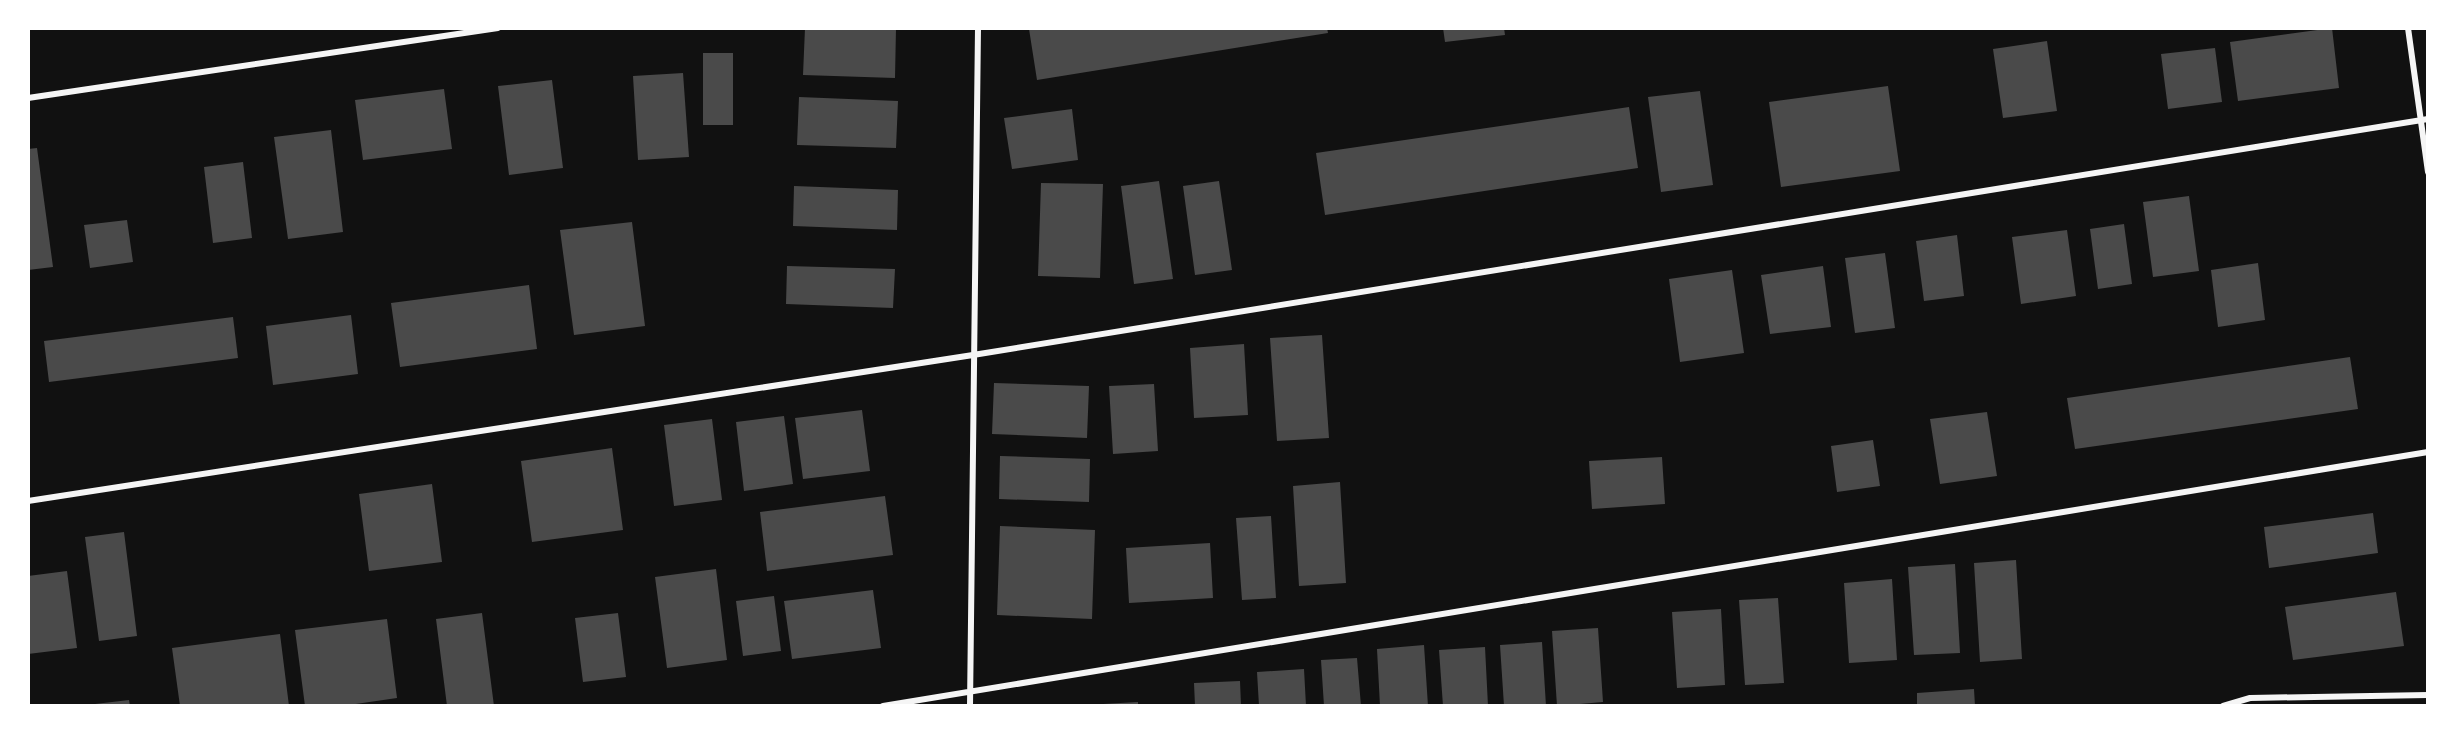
<svg xmlns="http://www.w3.org/2000/svg" width="2456" height="734" font-family="'Varela Round',sans-serif">
	<style>
		.building { fill: #4a4a4a }
		.lines { fill: none; stroke-linecap: round; stroke-linejoin: round }
		.minor { stroke: #f5f5f5; stroke-width: 6 }
	</style>
	<rect width="100%" height="100%" fill="#111"/>
	<path class="building" d="M805,28h91l-1,50 -92,-3z
		M1034,28h293l1,5 -291,47 -8,-51z
		M1443,28h61l1,7 -60,7z
		M2332,28l7,60 -101,13 -8,-59z
		M2047,41l10,70 -54,7 -10,-69z
		M2215,48l7,54 -54,7 -7,-55z
		M703,53h30v72h-30z
		M683,73l6,84 -51,3 -5,-84z
		M552,80l11,88 -54,7 -11,-89z
		M1888,86l12,85 -119,16 -12,-85z
		M444,89l8,60 -89,11 -8,-60z
		M1700,91l13,94 -52,7 -13,-95z
		M799,97l99,4 -2,47 -99,-3z
		M1629,107l9,61 -313,47 -9,-62z
		M1072,109l6,51 -66,9 -8,-51z
		M331,130l12,102 -55,7 -14,-102z
		M37,148l16,119 -25,3v-121z
		M243,162l9,76 -39,5 -9,-76z
		M1159,181l14,98 -39,5 -13,-98z
		M1219,181l13,89 -37,5 -12,-89z
		M1041,183l62,1 -3,94 -62,-2z
		M794,186l104,4 -1,40 -104,-4z
		M2189,196l10,75 -46,6 -10,-75z
		M127,220l6,42 -43,6 -6,-43z
		M632,222l13,104 -71,9 -14,-105z
		M2124,224l8,60 -34,5 -8,-60z
		M2067,230l9,66 -55,8 -9,-67z
		M1957,235l7,61 -40,5 -8,-60z
		M1885,253l10,75 -40,5 -10,-75z
		M2258,263l7,57 -47,7 -7,-57z
		M787,266l108,3 -2,39 -107,-4z
		M1823,266l8,61 -61,7 -9,-59z
		M1732,270l12,83 -64,9 -11,-83z
		M529,285l8,64 -137,18 -9,-64z
		M351,315l7,59 -85,11 -7,-59z
		M233,317l5,41 -189,24 -5,-41z
		M1322,335l7,103 -52,3 -7,-103z
		M1244,344l4,71 -54,3 -4,-70z
		M2350,357l8,52 -283,40 -8,-51z
		M994,383l95,3 -2,52 -95,-4z
		M1154,384l4,67 -45,3 -4,-68z
		M862,410l8,61 -67,8 -8,-61z
		M1987,412l10,64 -57,8 -10,-65z
		M784,416l9,68 -49,7 -8,-69z
		M712,419l10,81 -48,6 -10,-81z
		M1873,440l7,46 -43,6 -6,-46z
		M612,448l11,82 -91,12 -11,-81z
		M1000,456l90,3 -1,43 -90,-3z
		M1662,457l3,47 -73,5 -3,-48z
		M1340,482l6,101 -47,3 -6,-100z
		M432,484l10,78 -73,9 -10,-77z
		M885,496l8,59 -126,16 -7,-59z
		M2373,513l5,40 -109,15 -5,-41z
		M1271,516l5,82 -34,2 -6,-82z
		M1000,526l95,4 -3,89 -95,-4z
		M124,532l13,104 -38,5 -14,-104z
		M1210,543l3,55 -84,5 -3,-55z
		M2016,560l6,99 -42,3 -6,-99z
		M1955,564l5,89 -46,2 -6,-88z
		M716,569l11,91 -60,8 -12,-91z
		M67,571l10,77 -49,6v-78z
		M1892,579l5,81 -48,3 -5,-80z
		M873,590l8,58 -89,11 -8,-58z
		M2396,592l8,54 -111,14 -8,-53z
		M774,596l7,55 -38,5 -7,-55z
		M1778,598l6,85 -39,2 -6,-85z
		M1721,609l4,76 -48,3 -5,-76z
		M482,613l12,93h-47l-11,-87z
		M618,613l8,64 -43,5 -8,-64z
		M387,619l10,79 -55,8h-37l-10,-76z
		M1598,628l5,74 -46,4 -5,-75z
		M280,634l9,72h-109l-8,-58z
		M1542,642l4,64h-42l-4,-61z
		M1424,645l4,61h-48l-3,-57z
		M1485,647l3,59h-45l-4,-56z
		M1357,658l4,48h-37l-3,-46z
		M1304,669l2,37h-47l-2,-34z
		M1240,681l1,25h-46l-1,-23z
		M1974,689l1,17h-58v-13z
		M129,700l1,6h-35v-2z
		M1138,702v4h-35v-2z"/>
	<g class="lines">
		<path class="minor" d="M2408,28l20,144
			M28,98l470,-70
			M28,501l945,-146 1455,-236
			M883,706l1545,-254
			M970,706l8,-678
			M2223,706l27,-8 178,-3"/>
	</g>
	<rect width="2456" height="734" fill="none" stroke="#ffffff" stroke-width="60"/>
</svg>
